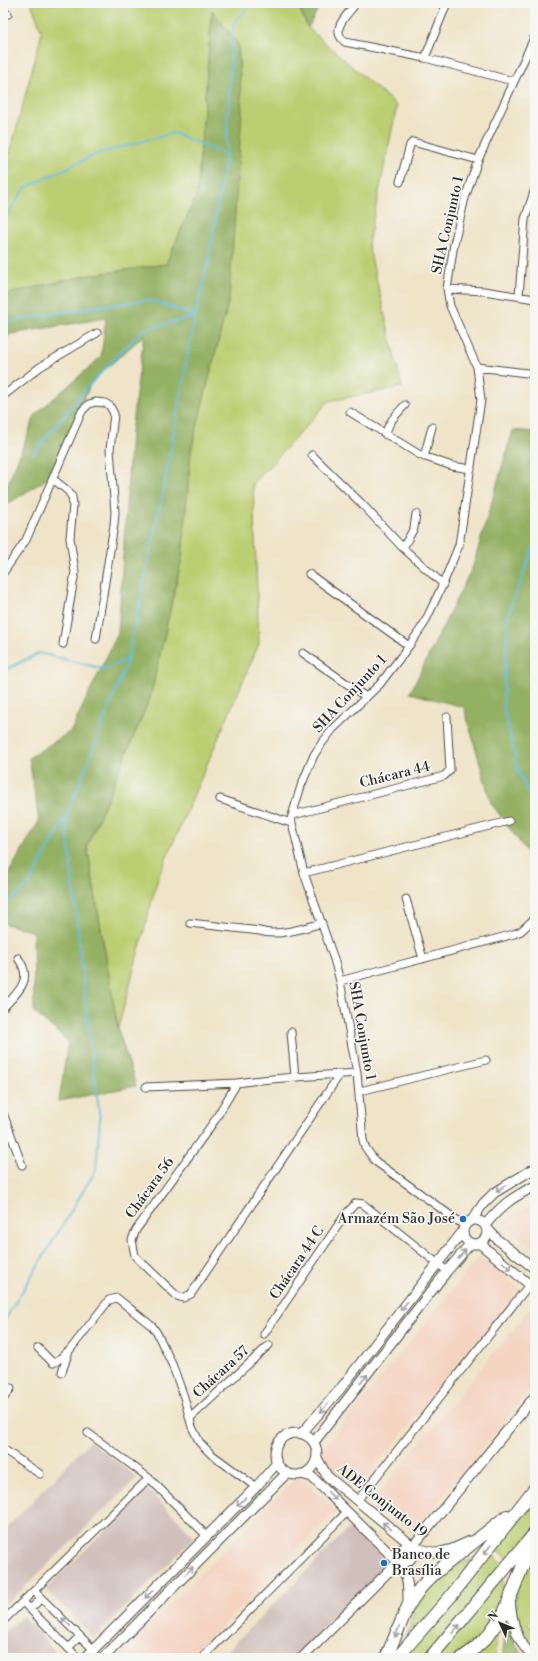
<svg xmlns="http://www.w3.org/2000/svg" width="538" height="1661" font-family="'Libre Bodoni',serif">
	<style>
		.built { fill: #f4d3c1 }
		.industrial { fill: #d0c0bc }
		.green { fill: #bbce71; stroke: #737c4e }
		.forest { fill: #94b163; stroke: #606e47 }
		.lines { fill: none; stroke-linecap: round; stroke-linejoin: round }
		.stream { stroke: #63bee0; stroke-width: 2 }
		.minor-casing { stroke: #484743; stroke-width: 9 }
		.tertiary-casing { stroke: #484743; stroke-width: 11 }
		.trunk-casing { stroke: #484743; stroke-width: 14 }
		.minor { stroke: #fff; stroke-width: 7 }
		.tertiary { stroke: #fff; stroke-width: 9 }
		.trunk { stroke: #fff; stroke-width: 12 }
		.oneway { stroke: #a0a0a0 }
		.poi-dot { fill: #1f6fb2; stroke: #f6f6f2; stroke-width: 1.5 }
		.labels { text-anchor: middle; dominant-baseline: central; stroke-width: 3.5; stroke-linejoin: round; paint-order: stroke }
		.street-label { font-size: 14px; fill: #2b2b2b; stroke: #f6f6f2 }
		.poi-label { font-size: 14px; fill: #2b2b2b; stroke: #f6f6f2; text-anchor: end }
	</style>
	<rect width="100%" height="100%" fill="#f6f6f2"/>
	<filter id="ink" filterUnits="userSpaceOnUse"><feTurbulence type="fractalNoise" baseFrequency=".025" numOctaves="2"/><feDisplacementMap in="SourceGraphic" scale="8" xChannelSelector="R" yChannelSelector="G"/><feConvolveMatrix kernelMatrix="1 2 1 2 8 2 1 2 1" color-interpolation-filters="sRGB"/></filter>
	<filter id="wash" filterUnits="userSpaceOnUse"><feTurbulence type="fractalNoise" baseFrequency=".012" numOctaves="4" result="noise"/><feDisplacementMap in="SourceGraphic" scale="16" xChannelSelector="R" yChannelSelector="G"/><feGaussianBlur stdDeviation="0.9" result="paint"/><feColorMatrix in="noise" values="0 0 0 0 0 0 0 0 0 0 0 0 0 0 0 0 0 1.4 0 .05"/><feComposite in="paint" operator="in"/></filter>
	<g filter="url(#wash)">
		<rect width="100%" height="100%" fill="#efe4c8"/>
		<path class="built" d="M535,1203v46l-34,-27z
			M480,1256l40,33 -163,200 -40,-33z
			M535,1302v82l-122,149 -40,-33z
			M299,1475l37,36 -146,147h-73z"/>
		<path class="industrial" d="M90,1441l47,37 -134,130v-76z
			M147,1489l48,48 -101,101 -48,-49z
			M351,1526l37,37 -94,95h-74z
			M23,1616l38,42h-58v-25z"/>
		<path class="green" d="M31,3h266l11,25 89,78 -29,138 34,143 -73,14 -76,83 6,160 -101,234 -40,151 -31,-183 63,-148 32,-140 9,-108 38,-151 -17,-288 -15,183 -31,70 -82,12 -81,19v-140l7,-2 32,-121z
			M535,1501v28l-15,24 -7,16c-4,-14 -12,-18 -26,-21l31,-28z
			M535,1549v64l-8,11 8,6v25c-7,-6 -9,-13 -13,-21 -16,-32 -1,-56 13,-85z
			M484,1555c4,0 9,0 12,2 16,11 1,57 -8,70 -4,7 -21,24 -29,28 -14,6 -36,3 -52,3 -2,-9 0,-21 2,-30 10,-43 35,-61 75,-73z
			M497,1635l-2,23h-22l15,-13z"/>
		<path class="forest" d="M297,3h24l-13,25z
			M212,10l26,34 4,68 -13,187 -38,151 -9,108 -32,140 -63,148 31,183 18,57 -77,15 9,-60 -34,-29 -1,-80 -30,-9v-40l36,-62 -10,-63 42,-27 47,-98 13,-201 13,-97 -52,46 -44,97 -45,29v-11l33,-82 65,-57 5,-39 -95,16 -8,8v-47l81,-19 82,-12 31,-70z
			M513,430l22,2v176l-2,7 -4,81 6,38v129l-44,-60 -27,-96 -54,-14 63,-127z
			M508,1615c0,15 7,33 18,43h-24z"/>
		<g class="lines">
			<path class="stream" d="M3,220l22,-32 74,-35 75,-20 52,22
				M3,323l84,-15 62,-8 45,15
				M33,454l60,-73 50,-51 52,-14
				M535,543l-27,72 -5,90 15,65 17,38
				M3,671l36,-18 65,16 23,-10
				M3,906l25,-20 37,-67
				M3,1323l93,-153 4,-51 -13,-101 -21,-200 62,-159 36,-173 31,-170 13,-52 18,-109 7,-132 20,-20"/>
		</g>
	</g>
	<g filter="url(#ink)">
		<g class="lines">
			<defs>
				<path id="minor" d="M356,3c-8,12 -27,26 -11,39l80,16 88,23
					M3,14h5
					M425,58l22,-55
					M400,182l10,-37 3,-3 65,18
					M447,289l37,2 51,8
					M519,296l6,-77 10,-30
					M477,367l58,7
					M3,396l37,-29 57,-34
					M350,412l70,43 32,11 19,3
					M386,435c1,-12 11,-21 19,-30
					M312,455l49,48 42,45 40,36
					M424,457l8,-30
					M53,479l15,12 4,6 1,8 -3,33 5,34 -12,72
					M403,548l11,-20 2,-14
					M3,573l23,-33 56,-129 7,-7 7,-2 9,1 5,3 4,8 -4,36 5,62 -1,13 -18,114
					M309,574l100,72
					M303,653l63,44
					M220,799l71,24
					M293,815l151,-39 6,-6 -3,-53
					M304,873l205,-52
					M406,899l17,60
					M190,923l70,8c17,6 45,-3 62,-8
					M340,981l174,-47 7,-3 14,-13
					M3,1008c15,-16 31,-28 15,-50
					M291,1032l4,45
					M340,1074l-149,220 -8,4 -6,-2 -42,-40 -3,-16 4,-10 79,-110 22,-37c39,-6 80,-7 120,-10
					M146,1087l91,-4
					M360,1091l126,-31
					M3,1113l19,52
					M465,1226l-90,-65 -10,-14 -2,-7 -6,-67 -17,-92 -6,-22 -30,-86 -13,-54 10,-33 13,-31 8,-12 11,-14 47,-45 29,-38 15,-22 19,-40 16,-39 22,-145 -4,-33 -27,-61 -3,-17 7,-45 11,-46 13,-38 57,-124
					M264,1334l81,-119 11,-12 7,1 84,67
					M38,1348l15,15 4,-2 10,-9
					M62,1372l7,-21 40,-51 8,-2 36,29 5,8 14,29 12,33 8,30 8,16 11,11 45,33
					M3,1399l8,-11
					M190,1418l79,-73
					M88,1433l61,45
					M3,1449l37,25
					M357,1501l172,-216
					M34,1591l60,59
					M23,1602l55,56
					M30,1609l11,-10
					M3,1621l146,-143 57,57
					M68,1648l12,-12
					M202,1658l145,-146"/>
				<path id="tertiary" d="M472,1220l11,-16 11,-11 41,-25
					M463 1232a12 12 0 1 1 24 0a12 12 0 1 1-24 0Z
					M485,1225c18,-21 26,-27 50,-39
					M486,1227l12,13 37,29
					M479,1243l56,46
					M275 1454a21 21 0 1 1 42 0a21 21 0 1 1-42 0Z
					M302,1433l39,-45 122,-157
					M314,1442l133,-171 24,-28
					M317,1458l10,18 88,72 22,5 15,-4 18,-8
					M301,1474l11,3 4,4 84,83c9,13 8,27 8,42
					M413,1546l122,-150
					M396,1560l3,-9 11,-7
					M400,1564c9,-1 14,-7 15,-16
					M510,1600c2,23 7,42 24,58
					M85,1658l171,-171 21,-24
					M103,1658l184,-185
					M302,1658l96,-96"/>
				<path id="trunk" d="M386,1658l22,-52 13,-19 14,-14 72,-57
					M397,1658l54,-62 84,-108
					M430,1658l105,-125
					M462,1658l11,-8 13,-12 18,-25 19,-48 12,-25"/>
			</defs>
			<use href="#minor" class="minor-casing"/>
			<use href="#tertiary" class="tertiary-casing"/>
			<use href="#trunk" class="trunk-casing"/>
			<use href="#minor" class="minor"/>
			<use href="#tertiary" class="tertiary"/>
			<use href="#trunk" class="trunk"/>
		</g>
		<defs><path id="oneway-shaft" d="M-6 0H5M1.5-3L5.5 0L1.5 3" fill="none" stroke-width="1.6" stroke-linecap="round" stroke-linejoin="round"/></defs>
		<g class="oneway">
			<use href="#oneway-shaft" transform="translate(501 1188) rotate(147)"/>
			<use href="#oneway-shaft" transform="translate(462 1254) rotate(-49)"/>
			<use href="#oneway-shaft" transform="translate(507 1266) rotate(40)"/>
			<use href="#oneway-shaft" transform="translate(404 1306) rotate(128)"/>
			<use href="#oneway-shaft" transform="translate(364 1379) rotate(-53)"/>
			<use href="#oneway-shaft" transform="translate(324 1408) rotate(131)"/>
			<use href="#oneway-shaft" transform="translate(332 1496) rotate(46)"/>
			<use href="#oneway-shaft" transform="translate(241 1502) rotate(136)"/>
			<use href="#oneway-shaft" transform="translate(387 1526) rotate(-141)"/>
			<use href="#oneway-shaft" transform="translate(487 1550) rotate(128)"/>
			<use href="#oneway-shaft" transform="translate(189 1571) rotate(-45)"/>
			<use href="#oneway-shaft" transform="translate(149 1594) rotate(134)"/>
			<use href="#oneway-shaft" transform="translate(66 1622) rotate(-136)"/>
			<use href="#oneway-shaft" transform="translate(456 1629) rotate(-49)"/>
			<use href="#oneway-shaft" transform="translate(397 1632) rotate(111)"/>
		</g>
	</g>
	<g class="poi-dot">
		<circle cx="463" cy="1219" r="4"/>
		<circle cx="384" cy="1563" r="4"/>
	</g>
	<g class="labels">
		<g class="street-label">
			<text transform="translate(448 225) rotate(-77)">SHA Conjunto 1</text>
			<text transform="translate(350 694) rotate(-47)">SHA Conjunto 1</text>
			<text transform="translate(395 775) rotate(-14)">Chácara 44</text>
			<text transform="translate(362 1031) rotate(80)">SHA Conjunto 1</text>
			<text transform="translate(150 1188) rotate(-54)">Chácara 56</text>
			<text transform="translate(297 1263) rotate(-56)">Chácara 44 C</text>
			<text transform="translate(221 1372) rotate(-42)">Chácara 57</text>
			<text transform="translate(382 1501) rotate(38)">ADE Conjunto 19</text>
		</g>
		<g class="poi-label">
			<text x="455" y="1219">Armazém São José</text>
			<text x="392" y="1555" text-anchor="start">Banco de<tspan x="392" dy="16">Brasília</tspan></text>
		</g>
	</g>
	<rect width="538" height="1661" fill="none" stroke="#f6f6f2" stroke-width="16"/>
	<g transform="translate(500 1623) rotate(314)" stroke="#f6f6f2" stroke-width="3" paint-order="stroke">
	<path d="M0-3L7 15L0 10L-7 15Z" fill="#2b2b2b"/>
	<text y="-6" font-size="11" font-weight="bold" text-anchor="middle" fill="#2b2b2b">N</text>
	</g>
</svg>
